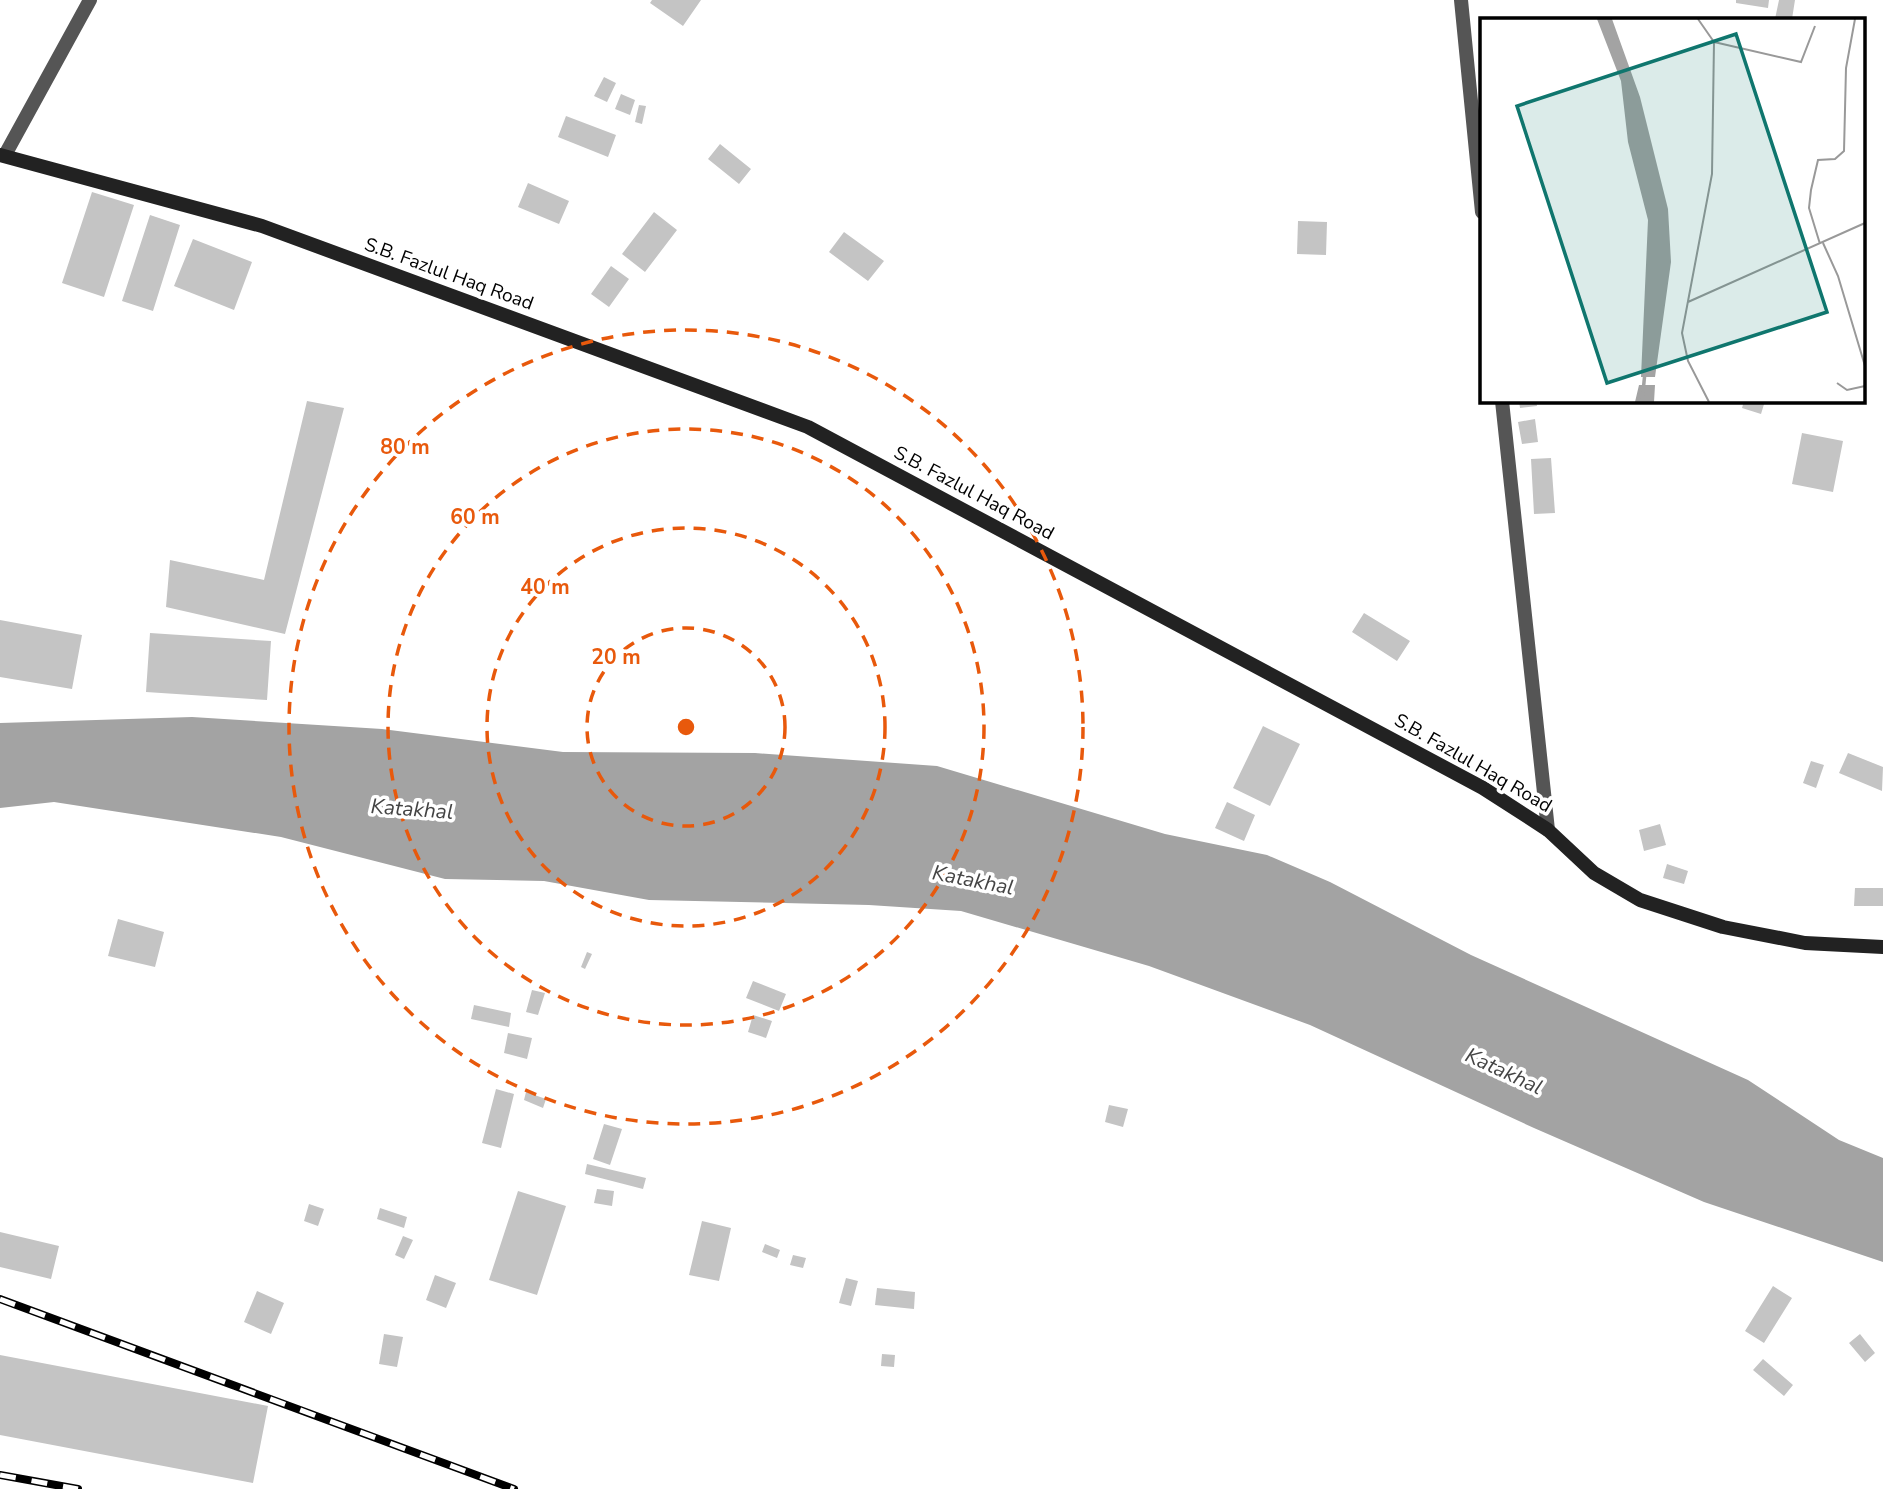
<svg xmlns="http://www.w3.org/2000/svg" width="1883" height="1489" font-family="'Nunito Sans',sans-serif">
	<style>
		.water { fill: #a3a3a3 }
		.building { fill: #c4c4c4 }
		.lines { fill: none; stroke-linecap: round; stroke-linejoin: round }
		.street { stroke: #555; stroke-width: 14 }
		.secondary { stroke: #222; stroke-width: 14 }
		.rail-casing { stroke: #000; stroke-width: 8 }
		.rail { stroke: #fff; stroke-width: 5; stroke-dasharray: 16; stroke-linecap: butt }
		.ring { fill: none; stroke: #e8590c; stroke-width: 3.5; stroke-dasharray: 12 9 }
		.labels { text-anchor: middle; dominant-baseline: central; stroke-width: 7; stroke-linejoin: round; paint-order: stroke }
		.street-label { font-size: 19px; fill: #000; stroke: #fff }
		.water-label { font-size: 21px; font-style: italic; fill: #444; stroke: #fff }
		.inset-river { fill: none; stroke: #a3a3a3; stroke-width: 3.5 }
		.inset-road { fill: none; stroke: #999; stroke-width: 2 }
		.view { fill: #0f766e; fill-opacity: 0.15; stroke: #0f766e; stroke-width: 3.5 }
		.inset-edge { fill: none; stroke: #000; stroke-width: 3.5 }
		.centre { fill: #e8590c; stroke: #fff; stroke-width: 3.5 }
		.ring-label { font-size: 21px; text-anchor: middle; font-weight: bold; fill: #e8590c; stroke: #fff; stroke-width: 7; stroke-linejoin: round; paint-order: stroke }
	</style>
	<rect width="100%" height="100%" fill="#fff"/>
	<path class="water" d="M192,717l190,12 181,23 192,1 182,13 228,68 102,21 63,27 141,73 277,125 91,60 44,18v104l-179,-60 -170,-74 -224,-103 -161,-59 -188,-55 -92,-6 -220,-5 -105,-19 -99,-2 -164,-42 -227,-35 -54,6v-85z"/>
	<path class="building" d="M652,0h49l-18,26 -33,-23z
		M1736,0h33l-1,8 -32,-5z
		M1779,0h16l-3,19h-17z
		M604,77l12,6 -9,19 -13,-6z
		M621,94l14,6 -5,15 -15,-6z
		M639,105l7,1 -4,18 -7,-2z
		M566,116l50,19 -8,22 -50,-20z
		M720,144l31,25 -12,15 -31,-25z
		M528,183l41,18 -10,23 -41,-17z
		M92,192l42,13 -30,92 -42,-14z
		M654,212l23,18 -32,42 -23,-18z
		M150,215l30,10 -27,86 -31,-10z
		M1298,221l29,1 -1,33 -29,-1z
		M844,232l40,29 -16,20 -39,-29z
		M193,239l59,23 -18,48 -60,-24z
		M611,266l18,13 -20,28 -18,-13z
		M307,401l37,7 -59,226 -119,-27 4,-47 94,20z
		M1519,401h17l1,5 -17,2z
		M1744,401h21l-4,13 -19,-6z
		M1535,419l3,23 -16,2 -4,-22z
		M1802,433l41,8 -10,51 -41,-8z
		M1551,458l4,55 -21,1 -3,-55z
		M1364,613l46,28 -13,20 -45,-29z
		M0,620l82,15 -10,54 -72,-12z
		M150,633l121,8 -4,59 -121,-8z
		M1263,726l37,18 -30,62 -37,-18z
		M1848,753l35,14 -1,24 -43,-18z
		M1811,761l13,4 -8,23 -13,-5z
		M1227,802l28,13 -11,26 -29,-13z
		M1660,824l6,21 -22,6 -5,-21z
		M1667,864l21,7 -4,13 -21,-6z
		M1855,888h28v18h-29z
		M118,919l46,13 -9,35 -47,-11z
		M587,952l5,2 -7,15 -4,-2z
		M753,981l33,13 -7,17 -33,-13z
		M532,990l13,3 -7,22 -12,-3z
		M474,1005l37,8 -2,14 -38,-8z
		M753,1015l19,6 -6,17 -18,-6z
		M508,1033l24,5 -5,21 -23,-6z
		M496,1089l18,5 -13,54 -19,-5z
		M526,1092l20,7 -3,9 -19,-8z
		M1109,1105l19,4 -5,18 -18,-5z
		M604,1124l18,5 -12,36 -17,-6z
		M587,1164l59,14 -3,11 -58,-15z
		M597,1189l17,2 -2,15 -18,-3z
		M518,1191l48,15 -29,89 -48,-15z
		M309,1204l15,5 -6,17 -14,-5z
		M380,1208l27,9 -3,11 -27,-9z
		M702,1221l29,7 -12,53 -30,-6z
		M0,1232l59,14 -8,33 -51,-12z
		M403,1236l10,4 -9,19 -9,-4z
		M765,1244l15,6 -3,8 -15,-6z
		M793,1255l13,3 -3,10 -13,-3z
		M435,1275l21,8 -10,25 -20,-8z
		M846,1278l12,3 -7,25 -12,-3z
		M1773,1286l19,12 -28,45 -19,-12z
		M877,1288l38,4 -1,17 -39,-4z
		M257,1291l27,12 -13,31 -27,-12z
		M384,1334l19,3 -6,30 -18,-3z
		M1860,1334l15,19 -10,9 -16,-19z
		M882,1354l13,1 -1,12 -13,-1z
		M0,1355l268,51 -15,77 -253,-48z
		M1763,1359l30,26 -9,11 -31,-26z"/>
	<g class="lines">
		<path class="street" d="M1461,0l21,212
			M5,155l85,-155
			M1502,401l46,429"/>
		<path class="secondary" d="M0,155l262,71 546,201 675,361 65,42 46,43 46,27 83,27 82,16 78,4"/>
		<defs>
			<path id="rail" d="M0,1299l514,190
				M0,1475l78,14"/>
		</defs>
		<use href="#rail" class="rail-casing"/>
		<use href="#rail" class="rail"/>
	</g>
	<g class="ring">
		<circle cx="686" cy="727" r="99"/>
		<circle cx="686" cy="727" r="199"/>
		<circle cx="686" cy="727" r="298"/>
		<circle cx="686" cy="727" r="397"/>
	</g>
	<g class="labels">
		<g class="street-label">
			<text transform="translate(449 274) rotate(20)">S.B. Fazlul Haq Road</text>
			<text transform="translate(974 493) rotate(28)">S.B. Fazlul Haq Road</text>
			<text transform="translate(1473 763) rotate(30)">S.B. Fazlul Haq Road</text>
		</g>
		<g class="water-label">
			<text transform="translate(412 809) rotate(4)">Katakhal</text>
			<text transform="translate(973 880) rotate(11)">Katakhal</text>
			<text transform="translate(1504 1071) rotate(25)">Katakhal</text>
		</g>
	</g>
	<g transform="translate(1480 18)">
		<rect width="385" height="385" fill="#fff"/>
		<path d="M117,1h15l28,78 28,112 3,53 -16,115h-14l7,-157 -20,-78 -7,-61zM159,367h16l-1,17h-19z" fill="#a3a3a3"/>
		<path class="inset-river" d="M162,384l3,-30"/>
		<path class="inset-road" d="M218,1l16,23 -2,132 -30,159 6,28 21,41M234,24l87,20 14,-36M343,225l15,33 27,90M340,226l-11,-36 2,-18 7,-30 17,-1 9,-8 2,-83 9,-49M208,284l177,-79M357,365l10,7 18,-4"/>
		<path class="view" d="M256,16l91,278 -220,71 -90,-277z"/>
		<rect width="385" height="385" class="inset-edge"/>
	</g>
	<circle cx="686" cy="727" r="10" class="centre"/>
	<g class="ring-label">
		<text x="405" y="454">80 m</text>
		<text x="475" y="524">60 m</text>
		<text x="545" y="594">40 m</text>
		<text x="616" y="664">20 m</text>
	</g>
</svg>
